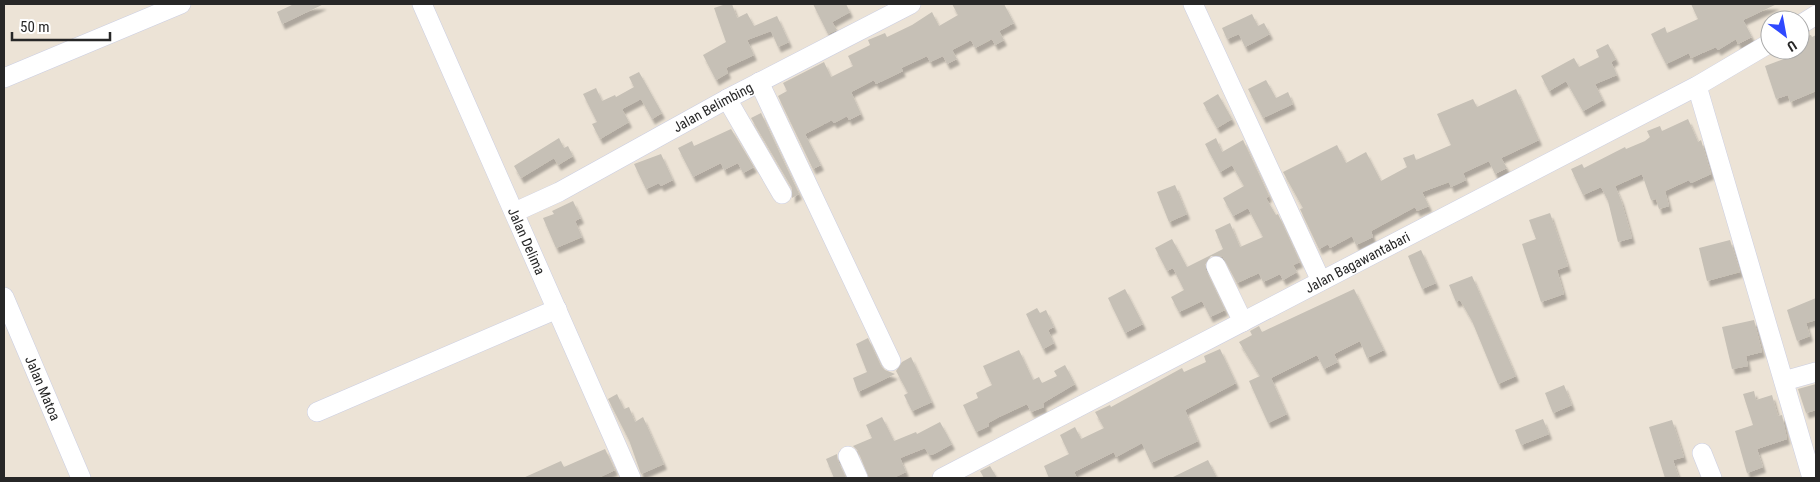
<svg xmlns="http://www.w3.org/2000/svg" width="1820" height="482" font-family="'Roboto Condensed',sans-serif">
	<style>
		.building { fill: #c6c0b6; filter: url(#shadow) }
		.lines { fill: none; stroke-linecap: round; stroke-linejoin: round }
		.minor-casing { stroke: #cbcee2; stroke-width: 20 }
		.minor { stroke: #fff; stroke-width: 19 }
		.labels { text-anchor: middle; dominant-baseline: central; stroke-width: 4; stroke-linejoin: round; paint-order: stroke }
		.street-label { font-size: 14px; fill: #272727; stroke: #fff }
	</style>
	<defs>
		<filter id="shadow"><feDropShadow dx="3" dy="5.5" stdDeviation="1" flood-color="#0004"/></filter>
	</defs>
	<rect width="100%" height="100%" fill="#ece3d6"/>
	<path class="building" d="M294,4h30l-42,20 -5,-12z
		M726,4h6l5,14 10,-5 7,13 23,-10 12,26 -11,5 -7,-16 -24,9 7,15 -28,13 2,5 -12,7 -13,-25 23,-13 -12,-34z
		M813,4h33l4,8 -18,10 5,8 -9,4z
		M952,4h52l10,19 -15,8 5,9 -9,5 -3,-6 -17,9 -4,-8 -19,10 5,9 -10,5 -4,-8 -13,6 -3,-6 -26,12 2,3 -27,13 -2,-4 -23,12 10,22 -12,6 -2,-4 -13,7 -2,-3 -27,14 16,31 -8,4 -35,-73 9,-5 -4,-8 41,-21 7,15 22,-11 -5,-10 22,-11 -2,-5 17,-7 2,4 25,-12 20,-13 7,14 19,-11z
		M1691,4h86l-34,16 9,17 -14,7 -2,-5 -18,11 -2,-3 -25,11 -2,-5 -23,11 -15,-30 14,-7 2,6 31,-14z
		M1252,14l6,12 6,-3 6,11 -25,13 -6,-13 -12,5 -5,-11z
		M1811,35l1,2 4,-2v56l-26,11 -2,-7 -12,4 -11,-33 35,-13v-15z
		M1608,44l8,15 -5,3 6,13 -22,9 8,16 -20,11 -17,-30 -17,10 -8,-15 33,-18 5,9 20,-10 -3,-7z
		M639,72l23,41 -10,6 -11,-20 -19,10 7,13 -29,17 -8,-15 5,-2 -14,-28 13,-6 6,13 13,-6 1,2 18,-10 -5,-10z
		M1266,80l10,18 12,-6 5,12 -30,14 -15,-29z
		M1516,89l23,51 -38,18 6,10 -12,6 -6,-13 -26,12 3,7 -15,7 -2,-5 -27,10 7,14 -12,5 -2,-4 -44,24 2,6 -17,8 -4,-9 -22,12 -2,-4 -9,5 -19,-40 3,-1 -20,-36 54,-27 9,18 20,-11 15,29 26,-14 -4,-9 11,-4 2,6 35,-15 -14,-31 36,-15 4,8z
		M1218,94l14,25 -15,9 -14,-25z
		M761,113l38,81 -7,4v-10l-41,-70z
		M1688,119l10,23 3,-2 10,34 -20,9 -2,-3 -24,11 4,15 -10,3 -3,-10 -5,1 -9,-26 -27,12 6,14 11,38 -14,4 -10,-41 -7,-14 -18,8 -12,-26 11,-5 2,4 41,-21 1,2 19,-8 5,-4 -3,-6 13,-5 2,5z
		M731,129l23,38 -11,6 -5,-10 -14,7 -3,-7 -28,14 -15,-29 14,-7 2,5z
		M559,138l5,10 4,-2 5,10 -15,9 -4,-7 -33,20 -7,-12z
		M1216,138l6,14 21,-12 26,56 -3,2 10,17 2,-1 22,48 -7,3 4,7 -14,8 -3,-6 -17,8 -4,-9 -22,10 -14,-26 -12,-1 -6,9 1,5 19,40 -15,7 -8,-16 -23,11 -8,-15 13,-7 -11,-22 -6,3 -12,-23 17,-9 15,28 36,-18 -8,-19 15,-7 10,24 23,-10 -15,-29 -15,8 -10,-18 21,-12 -12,-21 -12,7 -15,-28z
		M661,154l12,26 -12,6 -2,-3 -13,6 -12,-25z
		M1175,185l12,29 -18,8 -12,-30z
		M573,201l8,17 -6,3 7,16 -26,11 -13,-30 11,-4 -2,-3z
		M1550,213l18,53 -11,4 7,24 -23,8 -19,-58 14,-5 -7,-19z
		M1730,240l10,32 -33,9 -8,-33z
		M1421,250l15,33 -14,6 -14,-33z
		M1472,276l44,100 -18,8 -26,-63 -12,-21 -4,2 -7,-17z
		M1125,289l18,35 -18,9 -17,-35z
		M1354,289l30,61 -17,8 -7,-17 -26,13 4,8 -14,7 -7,-14 -46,23 16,36 -19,9 -19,-42 11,-5 -21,-34 13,-7 -2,-4 9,-5 3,6z
		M1816,298v22l-10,3 4,13 -13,5 -10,-31z
		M1037,308l3,5 6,-3 8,17 -6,3 6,13 -11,6 -17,-35z
		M1754,320l8,32 -16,4 2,10 -16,3 -10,-42z
		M868,338l13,28 4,4 10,4 -37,18 -5,-14 14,-6 -11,-28z
		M1220,349l16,34 -51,27 13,31 -47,22 -9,-20 -26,14 -2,-5 -40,20 3,6h-28l-5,-12 25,-12 -9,-19 15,-8 6,12 23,-11 -9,-16 15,-7 1,2 71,-39 2,4 22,-10 -2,-6z
		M1019,350l14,30 6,-3 3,6 15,-7 -3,-5 11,-6 10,19 -32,19 1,4 -13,5 -4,-8 -28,13 -11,6 1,3 -13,6 -13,-27 15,-7 -2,-5 16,-8 -9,-19z
		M911,357l21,45 -20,9 -8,-16 4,-2 -12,-22 6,-9z
		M1816,384v26l-10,3 -8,-24z
		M1564,385l8,20 -19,8 -8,-20z
		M1754,391l2,9 16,-5 6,21 4,-1 5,24 -30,10 6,18 -16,6 -12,-42 18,-6 -10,-31z
		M617,394l7,15 5,-2 6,15 8,-5 21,47 -23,10 -12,-34 -21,-41z
		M882,417l12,24 22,-9 1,2 23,-12 12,22 -18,10 -5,1 -4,-7 -25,10 6,14 -13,6h-24l-11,-27 -5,-5 19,-8 -6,-13z
		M1543,419l6,15 -28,11 -6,-15z
		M1672,420l12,37 -11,3 6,18h-14l-16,-51z
		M605,449l10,21 -17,8h-75l38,-17 3,6z
		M837,454l1,7 8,17h-12l-8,-19z
		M1208,460l9,18h-46z
		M990,466l7,12h-13l-4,-7z"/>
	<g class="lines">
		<defs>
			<g id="minor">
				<path id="s1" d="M422,4l209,474"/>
				<path d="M1193,4l128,277"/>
				<path d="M1800,25l16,-10"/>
				<path d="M4,78l177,-74"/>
				<path d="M759,82l132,279"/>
				<path d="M1697,86l115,392"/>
				<path d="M727,99l55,95"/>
				<path id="s2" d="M515,212l44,-20 168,-93 184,-95"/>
				<path d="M1216,266l27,56"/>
				<path id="s3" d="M4,297l77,181"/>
				<path d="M1784,381l32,-9"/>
				<path d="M317,412l240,-103"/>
				<path d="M1702,453l10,25"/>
				<path d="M848,456l10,22"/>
				<path id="s4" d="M942,478l755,-392 73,-43"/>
			</g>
		</defs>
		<use href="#minor" class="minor-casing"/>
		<use href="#minor" class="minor"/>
	</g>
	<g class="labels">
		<g class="street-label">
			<text stroke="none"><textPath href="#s2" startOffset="224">Jalan Belimbing</textPath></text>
			<text stroke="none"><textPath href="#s1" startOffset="259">Jalan Delima</textPath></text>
			<text stroke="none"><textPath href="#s4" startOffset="468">Jalan Bagawantabari</textPath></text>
			<text stroke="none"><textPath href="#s3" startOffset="99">Jalan Matoa</textPath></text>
		</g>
	</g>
	<rect width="1820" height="482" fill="none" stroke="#272727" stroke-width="10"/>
	<g transform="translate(1785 35) rotate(148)"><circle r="24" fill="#ffffff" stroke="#a9a9a9"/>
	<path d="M0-4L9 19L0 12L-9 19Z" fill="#2f49ff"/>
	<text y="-8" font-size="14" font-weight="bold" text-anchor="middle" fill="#272727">U</text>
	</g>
	<path d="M12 32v8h98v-8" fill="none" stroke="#272727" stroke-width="2.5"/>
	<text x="20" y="32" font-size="15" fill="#272727" stroke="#ffffff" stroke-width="4" paint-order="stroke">50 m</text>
</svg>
